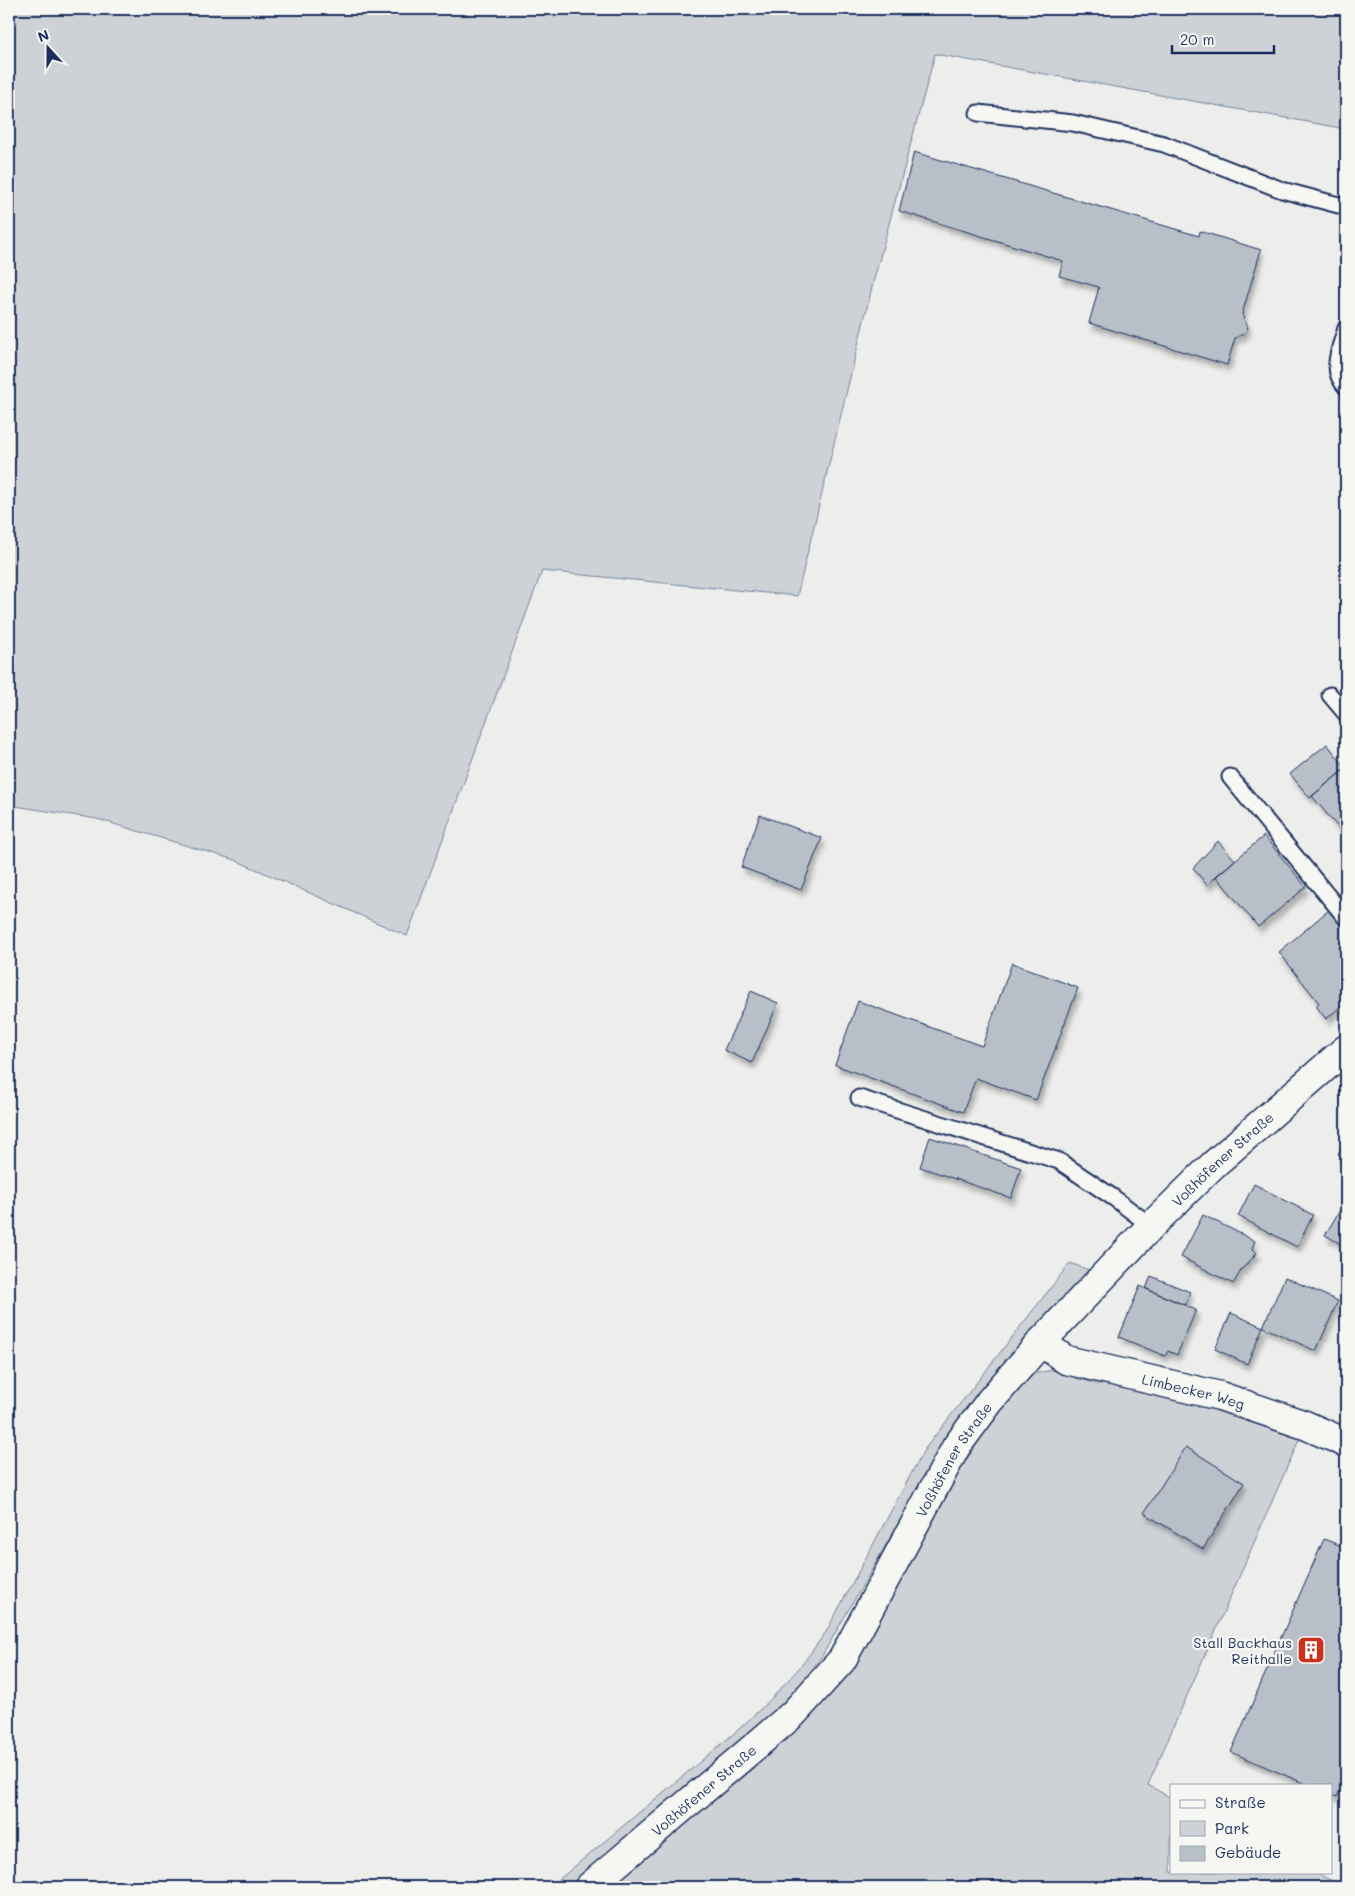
<svg xmlns="http://www.w3.org/2000/svg" width="1355" height="1896" font-family="Mali,sans-serif">
	<style>
		.green { fill: #ced2d7; stroke: #74809a }
		.building { fill: #b9bfc8; stroke: #1b2f5e; filter: url(#shadow) }
		.lines { fill: none; stroke-linecap: round; stroke-linejoin: round }
		.service-casing { stroke: #1b2f5e; stroke-width: 19 }
		.minor-casing { stroke: #1b2f5e; stroke-width: 31 }
		.tertiary-casing { stroke: #1b2f5e; stroke-width: 31 }
		.service { stroke: #f6f6f2; stroke-width: 15 }
		.minor { stroke: #f6f6f2; stroke-width: 28 }
		.tertiary { stroke: #f6f6f2; stroke-width: 28 }
		.labels { text-anchor: middle; dominant-baseline: central; stroke-width: 4.5; stroke-linejoin: round; paint-order: stroke }
		.street-label { font-size: 14px; fill: #1b2f5e; stroke: #f6f6f2 }
		.poi-label { font-size: 14px; fill: #1b2f5e; stroke: #f6f6f2; text-anchor: end }
	</style>
	<defs>
		<filter id="shadow"><feDropShadow dx="3" dy="5.5" stdDeviation="2.5" flood-color="#0004"/></filter>
	</defs>
	<rect width="100%" height="100%" fill="#edeeec"/>
	<filter id="ink" filterUnits="userSpaceOnUse"><feTurbulence type="fractalNoise" baseFrequency=".02" numOctaves="2"/><feDisplacementMap in="SourceGraphic" scale="10" xChannelSelector="R" yChannelSelector="G"/><feConvolveMatrix kernelMatrix="1 2 1 2 8 2 1 2 1" color-interpolation-filters="sRGB"/></filter>
	<g filter="url(#ink)">
		<path class="green" d="M9,9h1337v120l-411,-75 -62,229 -76,313 -255,-25 -135,365 -172,-76 -138,-41 -88,-14z
			M1070,1263l19,7 -52,57 -104,136 -111,193 -28,37 -140,123 -86,71h-18l188,-157 33,-31 30,-33 25,-34 98,-182z
			M1052,1370l45,14 55,3 150,46 -154,352 23,13v74h142l33,15h-736l159,-132 13,-15 208,-316 43,-50z"/>
		<path class="building" d="M914,152l285,84 1,-5 61,19 -19,64 6,14 -3,5 -10,5 -8,27 -138,-42 10,-36 -40,-11 4,-15 -164,-50z
			M1327,744l19,24 -36,30 -20,-24z
			M1346,768v69l-34,-41z
			M760,815l62,23 -21,52 -60,-23z
			M1264,836l42,51 -48,40 -42,-51z
			M1218,841l17,19 -28,25 -14,-17z
			M1330,909l16,19v74l-20,17 -10,-13 3,-3 -40,-51z
			M1012,963l66,25 -42,112 -60,-22 -13,34 -128,-47 23,-64 124,45z
			M751,991l27,12 -26,60 -28,-13z
			M930,1137l91,31 -10,30 -91,-31z
			M1346,1139v20l-8,-5z
			M1254,1184l59,31 -16,32 -59,-31z
			M1346,1200v47l-21,-12z
			M1203,1215l52,26 -3,7 5,5 -15,16 -9,15 -52,-27z
			M1151,1276l39,16 -5,13 -39,-16z
			M1285,1277l53,24 -22,50 -53,-24z
			M1140,1286l56,24 -19,45 -9,-4 -3,5 -46,-19z
			M1231,1313l32,14 -16,37 -32,-15z
			M1186,1447l58,36 -41,66 -59,-36z
			M1324,1539l22,9v228l-9,21 -6,-2v-10h-23l-77,-33z"/>
		<g class="lines">
			<defs>
				<path id="service" d="M978,113l95,10 91,21 118,46 64,17
					M1346,328c-6,21 -17,41 0,59
					M1330,695l16,19
					M1230,777l116,141
					M859,1098l200,63 55,37 37,28"/>
				<g id="minor">
					<path id="s1" d="M1041,1342l25,18 154,36 85,29 41,18"/>
				</g>
				<g id="tertiary">
					<path id="s2" d="M589,1887l204,-173 49,-54 114,-213 34,-46 51,-59 110,-116 62,-61 133,-116"/>
				</g>
			</defs>
			<use href="#service" class="service-casing"/>
			<use href="#minor" class="minor-casing"/>
			<use href="#tertiary" class="tertiary-casing"/>
			<use href="#service" class="service"/>
			<use href="#minor" class="minor"/>
			<use href="#tertiary" class="tertiary"/>
		</g>
	</g>
	<defs>
		<symbol id="building-square" viewBox="-11 -11 22 22"><rect x="-9" y="-9" width="18" height="18" rx="4" fill="#c8321e" stroke="#f6f6f2"/><path d="M-4-6H4V6H1V3H-1V6H-4ZM-2.5-4.3h1.7v1.8h-1.7ZM.8-4.3h1.7v1.8H.8ZM-2.5-1h1.7V.8h-1.7ZM.8-1h1.7V.8H.8Z" fill="#fff"/></symbol>
	</defs>
	<g fill-rule="evenodd">
		<use href="#building-square" x="1295" y="1634" width="32" height="32"/>
	</g>
	<g class="labels">
		<g class="street-label">
			<text stroke="none"><textPath href="#s2" startOffset="975">Voßhöfener Straße</textPath></text>
			<text stroke="none"><textPath href="#s1" startOffset="162">Limbecker Weg</textPath></text>
			<text stroke="none"><textPath href="#s2" startOffset="570">Voßhöfener Straße</textPath></text>
			<text stroke="none"><textPath href="#s2" startOffset="150">Voßhöfener Straße</textPath></text>
		</g>
		<g class="poi-label">
			<text x="1292" y="1642">Stall Backhaus<tspan x="1292" dy="16">Reithalle</tspan></text>
		</g>
	</g>
	<rect width="1355" height="1896" fill="none" stroke="#f6f6f2" stroke-width="30"/>
	<rect x="15" y="15" width="1325" height="1866" fill="none" stroke="#1b2f5e" stroke-width="2" filter="url(#ink)"/>
	<rect x="1170" y="1784" width="162" height="90" fill="#f6f6f2" stroke="#9ea6b7"/>
	<rect x="1180" y="1800" width="25" height="8" fill="#f6f6f2" stroke="#9ea6b7"/>
	<text x="1215" y="1808" font-size="15" fill="#1b2f5e">Straße</text>
	<rect x="1180" y="1821" width="25" height="15" fill="#ced2d7" stroke="#9ea6b7"/>
	<text x="1215" y="1834" font-size="15" fill="#1b2f5e">Park</text>
	<rect x="1180" y="1846" width="25" height="15" fill="#b9bfc8" stroke="#9ea6b7"/>
	<text x="1215" y="1858" font-size="15" fill="#1b2f5e">Gebäude</text>
	<g transform="translate(48 48) rotate(339)" stroke="#f6f6f2" stroke-width="4" paint-order="stroke">
	<path d="M0-4L9 19L0 12L-9 19Z" fill="#1b2f5e"/>
	<text y="-8" font-size="14" font-weight="bold" text-anchor="middle" fill="#1b2f5e">N</text>
	</g>
	<path d="M1172 45v8h102v-8" fill="none" stroke="#1b2f5e" stroke-width="2.5"/>
	<text x="1180" y="45" font-size="15" fill="#1b2f5e" stroke="#f6f6f2" stroke-width="4" paint-order="stroke">20 m</text>
</svg>
